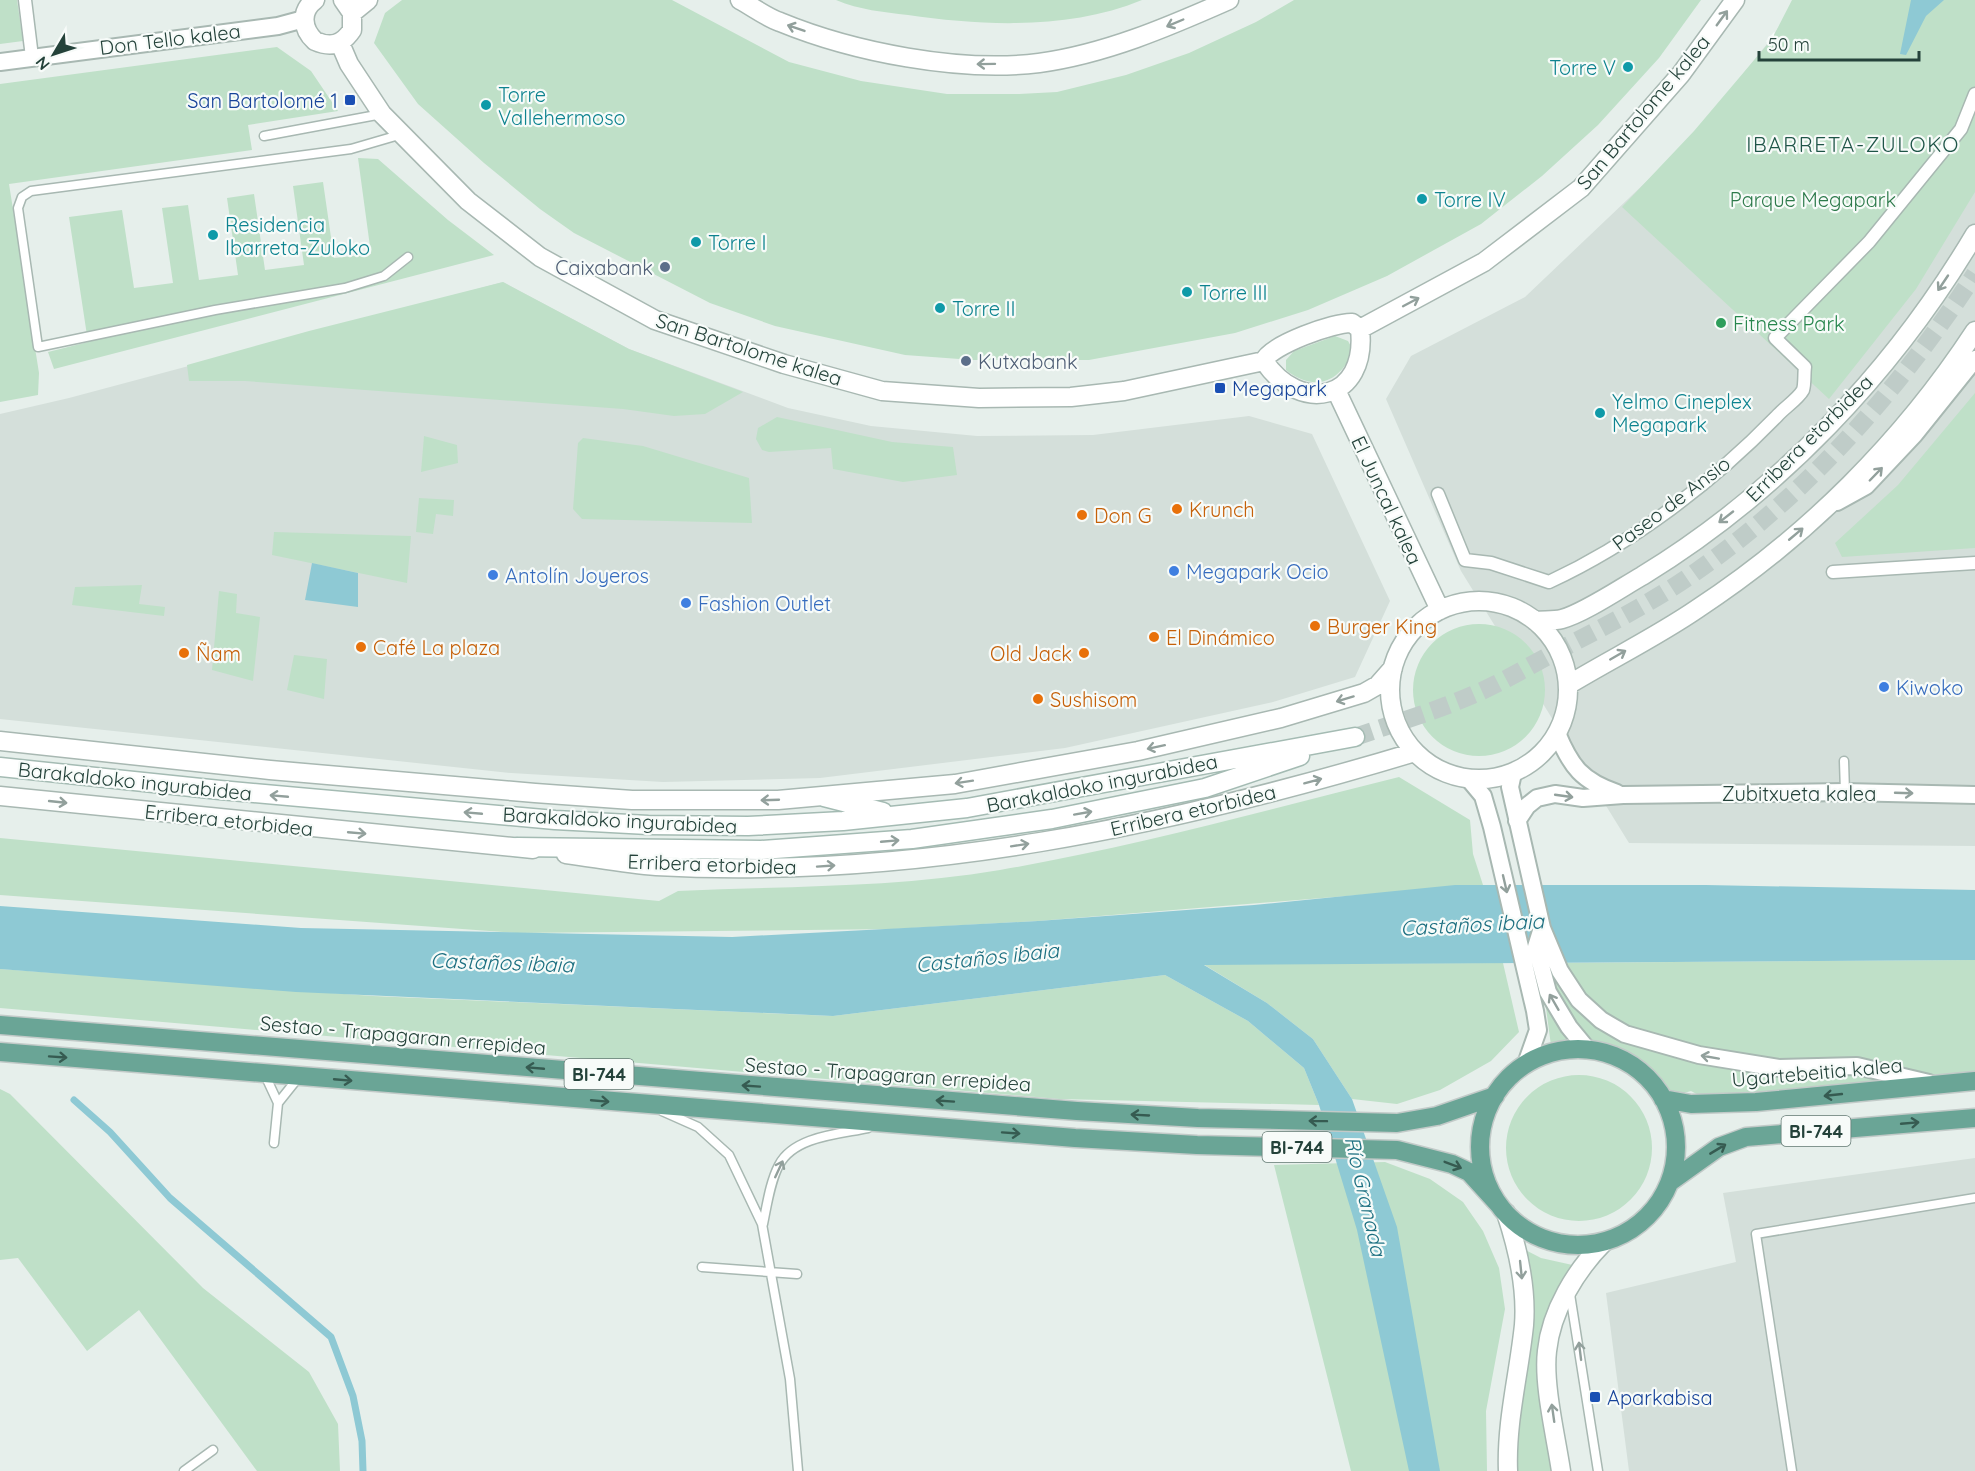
<svg xmlns="http://www.w3.org/2000/svg" width="1975" height="1471" font-family="Quicksand,sans-serif">
	<style>
		.built { fill: #d4dfda }
		.green { fill: #bfe0c8 }
		.water { fill: #8ec9d4 }
		.lines { fill: none; stroke-linecap: round; stroke-linejoin: round }
		.stream { stroke: #8ec9d4; stroke-width: 7 }
		.secondary-tunnel { stroke: #bfccc8; stroke-width: 18; stroke-dasharray: 18 9; stroke-linecap: butt }
		.service-casing { stroke: #a8b8b2; stroke-width: 11 }
		.pedestrian-casing { stroke: #a8b8b2; stroke-width: 15 }
		.minor-casing { stroke: #a8b8b2; stroke-width: 20 }
		.tertiary-casing { stroke: #a8b8b2; stroke-width: 21 }
		.secondary-casing { stroke: #a4bbb3; stroke-width: 21 }
		.primary-casing { stroke: #c2cac8; stroke-width: 21 }
		.service { stroke: #fff; stroke-width: 8 }
		.pedestrian { stroke: #fff; stroke-width: 12 }
		.minor { stroke: #fff; stroke-width: 16 }
		.tertiary { stroke: #fff; stroke-width: 18 }
		.secondary { stroke: #fff; stroke-width: 18 }
		.primary { stroke: #6aa596; stroke-width: 18 }
		.oneway { stroke: #92a09c }
		.oneway2 { stroke: #365b51 }
		.culture-dot { fill: #0f9aa8; stroke: #f7fbf9; stroke-width: 2 }
		.transit-dot { fill: #1a4fb4; stroke: #f7fbf9; stroke-width: 2 }
		.service-dot { fill: #5c6f8a; stroke: #f7fbf9; stroke-width: 2 }
		.leisure-dot { fill: #2e9e5b; stroke: #f7fbf9; stroke-width: 2 }
		.food-dot { fill: #e8710a; stroke: #f7fbf9; stroke-width: 2 }
		.shop-dot { fill: #3f7fe0; stroke: #f7fbf9; stroke-width: 2 }
		.labels { text-anchor: middle; dominant-baseline: central; stroke-width: 4.5; stroke-linejoin: round; paint-order: stroke }
		.shield { fill: #f7fbf9; stroke: #637a73; stroke-width: 1.5 }
		.shield-label { font-size: 18px; font-weight: bold; fill: #24423a }
		.street-label { font-size: 20px; fill: #24423a; stroke: #f7fbf9 }
		.culture-label { font-size: 20px; fill: #0d838f; stroke: #f7fbf9; text-anchor: start }
		.transit-label { font-size: 20px; fill: #164399; stroke: #f7fbf9; text-anchor: start }
		.park-label { font-size: 20px; fill: #2d7a4b; stroke: #f7fbf9 }
		.service-label { font-size: 20px; fill: #4e5e75; stroke: #f7fbf9; text-anchor: end }
		.leisure-label { font-size: 20px; fill: #27864d; stroke: #f7fbf9; text-anchor: start }
		.food-label { font-size: 20px; fill: #c56008; stroke: #f7fbf9; text-anchor: start }
		.shop-label { font-size: 20px; fill: #366cbe; stroke: #f7fbf9; text-anchor: start }
		.neighbourhood-label { font-size: 21px; letter-spacing: 1.5px; fill: #1f5548; stroke: #f7fbf9 }
		.water-label { font-size: 21px; font-style: italic; fill: #1c6f80; stroke: #f7fbf9 }
	</style>
	<rect width="100%" height="100%" fill="#e6efeb"/>
	<path class="built" d="M1795,0h180v846l-346,-3 -168,-272 -75,-172 25,-43 114,-59 165,-157 81,-101z
		M503,282l126,67 159,59 83,18 106,10 116,-1 156,-19 63,18 78,167 -35,76 -82,25 -208,46 -245,30 -157,4 -152,-9 -511,-54v-305l69,-16z
		M1975,1158v313h-346l-23,-178 130,-31 -13,-69z"/>
	<path class="green" d="M0,0h17l6,41 -23,3z
		M402,0h270l117,62 72,19 86,13h72l38,-2 69,-17 63,-22 67,-31 38,-22h407l-42,58 -61,67 -56,51 -61,48 -94,52 -79,34 -73,23 -146,27h-116l-68,-5 -130,-29 -65,-23 -136,-70 -34,-24 -56,-46 -66,-59 -44,-61 11,-30z
		M836,0h306c-73,30 -158,26 -234,15 -25,-3 -48,-5 -72,-15z
		M1792,0h183v192l-59,97 -87,110 -207,-192 72,-76 78,-92z
		M277,47l34,24 27,40 -90,14 4,25 -243,34 30,189 -1,22 -38,7v-318z
		M358,158l20,1 70,61 46,35 -440,114 -6,-17 40,-10 -19,-125 53,-7 12,78 39,-5 -11,-75 26,-3 11,75 39,-5 -11,-77 27,-4 11,76 39,-5 -11,-79 30,-4 11,76 37,-4z
		M503,282l126,67 114,43 -38,22 -31,2 -51,-7 -378,-28h-56l-2,-16 122,-34z
		M1335,336l13,5 5,9c-12,32 -38,43 -67,20v-10l8,-9z
		M1975,393v155l-133,9 -7,-14 63,-58z
		M777,417l115,25 61,5 4,28 -54,7 -70,-13 -2,-21 -62,4 -7,-2 -6,-11 2,-11z
		M424,436l33,9 1,18 -37,9z
		M583,438l60,8 106,32 3,45 -170,-4 -9,-10 5,-66z
		M419,498l35,2 -1,16 -17,-2 -3,20 -17,-2z
		M274,532l137,4 -4,47 -135,-28z
		M142,585l-3,19 26,3 -1,9 -92,-11 3,-18z
		M219,591l18,3 -1,19 24,4 -7,64 -41,-11z
		M1413 690a66 66 0 1 1 132 0a66 66 0 1 1-132 0Z
		M294,655l33,4 -3,40 -37,-9z
		M1399,777l71,43 3,34 10,31 -445,36 -144,8 -378,4 -516,-38v-57l659,63 19,-10c107,-5 217,-3 322,-21 135,-23 267,-60 399,-93z
		M1975,960v113l-260,31 -24,-13 -28,8c-26,-39 -64,-55 -111,-46l-12,-90z
		M1503,963l16,69 -28,29 -51,29 -43,14 -45,-5 -39,-60 -46,-36 -64,-39z
		M0,969l373,27 460,20 332,-41 83,46 56,47 15,37 -260,-6 -1059,-91z
		M1506 1148a73 73 0 1 1 146 0a73 73 0 1 1-146 0Z
		M0,1089l10,5 193,194 106,84 29,52 2,47h-83l-118,-161 -52,41 -69,-93 -18,2z
		M1385,1162l45,17 33,23 20,29 16,37 6,41 -19,102 1,60h-136l-77,-306z
		M1516,1245l25,13 45,10 -35,65 10,138h-53l16,-148z"/>
	<path class="water" d="M1911,0h33l-18,16 -20,39 -6,-1z
		M312,563l46,10v34l-53,-7z
		M1455,885h251l269,5v70l-771,5 63,38 46,36 39,60 45,128 43,244h-31l-52,-241 -38,-125 -15,-37 -56,-47 -83,-46 -332,41 -537,-24 -296,-23v-63l301,22 431,9 306,-16 216,-16z"/>
	<g class="lines">
		<path class="stream" d="M74,1100l36,32 60,66 161,139 22,59 9,45 1,30"/>
		<path class="secondary-tunnel" d="M1355,737c40,-14 81,-26 120,-43 30,-13 59,-31 88,-46 46,-24 92,-47 134,-77 113,-79 203,-183 278,-297"/>
		<defs>
			<path id="service" d="M399,135l-48,14 -320,42 -9,6 -4,11 20,139 177,-37 130,-22 39,-12 24,-19
				M264,136l118,-22
				M1844,761l1,31
				M264,1073l14,30 -4,40
				M278,1103l20,-25
				M662,1111l36,16 31,28 33,69 28,155 8,92
				M763,1224c4,-19 7,-42 16,-59 15,-29 61,-31 89,-37
				M702,1267l95,7
				M1570,1294l28,177
				M184,1471l29,-21
				M1792,1471l-36,-237 219,-36"/>
			<path id="pedestrian" d="M25,0l7,57
				M1438,494l27,66 26,3 58,19c84,-39 164,-100 228,-166 7,-8 21,-17 26,-26 2,-6 1,-17 2,-23l-30,-29 94,-96 92,-113 14,-35
				M1833,572l142,-9"/>
			<path id="minor" d="M0,62l278,-36 26,-7
				M1837,502l29,-16 48,-51 61,-76
				M1557,733c14,34 25,48 60,60
				M1513,773l-3,14 32,141 -6,19 12,45 21,35 19,23
				M1468,778l15,18 9,31 43,184 3,19 -12,34
				M1517,821l10,-15 10,-8 18,-4 28,4 40,-3 222,-3 130,3
				M1542,928l18,43 19,29 22,20 24,14 74,21 80,13 78,-2 72,17"/>
			<path id="tertiary" d="M315,0c-15,11 -13,29 0,41 16,7 27,4 37,-11v-17l-9,-13
				M740,0c13,7 26,17 40,22 73,30 180,51 259,41 66,-9 129,-36 190,-63
				M352,13l16,-13
				M340,43l9,21 33,50 86,87 72,56 115,63 129,44 98,27 97,7 92,-1 53,-6 140,-30
				M1352,323l8,6c8,72 -60,86 -96,32 6,-16 71,-39 88,-38z
				M1360,329l124,-67 97,-74 100,-114 54,-74
				M1336,390l104,220
				M1390 690a89 89 0 1 1 178 0a89 89 0 1 1-178 0Z
				M1535,621c8,-1 19,0 27,-2 22,-6 59,-31 80,-43 136,-83 252,-205 333,-342
				M1568,685c43,-26 88,-48 129,-76 110,-72 206,-168 278,-278
				M0,741l270,29 265,23 97,7h146l177,-16 183,-33 143,-33 83,-25 14,-8 15,-17
				M0,796l533,53
				M566,854c30,4 60,10 90,12 258,14 514,-40 759,-114
				M1506,1213c12,36 21,74 18,112 -5,49 -18,97 -16,146
				M1561,1471c-5,-34 -18,-87 -14,-120 4,-40 29,-81 57,-109"/>
			<path id="secondary" d="M0,767l220,23 335,30 93,5 100,1 95,-5 124,-13 388,-71
				M824,797l59,15
				M517,847l244,3 151,-11 140,-20 153,-31 95,-32"/>
			<path id="primary" d="M0,1025l1077,86 121,7 199,5 40,-7 58,-20
				M1480 1147a98 98 0 1 1 196 0a98 98 0 1 1-196 0Z
				M0,1052l1075,86 122,7 200,5 55,14 17,8 30,33
				M1663,1099l28,5 65,-2 219,-21
				M1670,1182l49,-35 27,-10 229,-19"/>
		</defs>
		<use href="#service" class="service-casing"/>
		<use href="#pedestrian" class="pedestrian-casing"/>
		<use href="#minor" class="minor-casing"/>
		<use href="#tertiary" class="tertiary-casing"/>
		<use href="#secondary" class="secondary-casing"/>
		<use href="#primary" class="primary-casing"/>
		<use href="#service" class="service"/>
		<use href="#pedestrian" class="pedestrian"/>
		<use href="#minor" class="minor"/>
		<use href="#tertiary" class="tertiary"/>
		<use href="#secondary" class="secondary"/>
		<use href="#primary" class="primary"/>
	</g>
	<defs><path id="oneway-shaft" d="M-6 0H5M1.5-3L5.5 0L1.5 3" fill="none" stroke-width="1.6" stroke-linecap="round" stroke-linejoin="round" transform="scale(1.5)"/></defs>
	<g class="oneway">
		<use href="#oneway-shaft" transform="translate(1722 18) rotate(-54)"/>
		<use href="#oneway-shaft" transform="translate(1175 23) rotate(157)"/>
		<use href="#oneway-shaft" transform="translate(796 28) rotate(-161)"/>
		<use href="#oneway-shaft" transform="translate(986 64) rotate(179)"/>
		<use href="#oneway-shaft" transform="translate(1943 283) rotate(124)"/>
		<use href="#oneway-shaft" transform="translate(1411 302) rotate(-28)"/>
		<use href="#oneway-shaft" transform="translate(1876 474) rotate(-46)"/>
		<use href="#oneway-shaft" transform="translate(1726 517) rotate(142)"/>
		<use href="#oneway-shaft" transform="translate(1796 534) rotate(-40)"/>
		<use href="#oneway-shaft" transform="translate(1618 655) rotate(-30)"/>
		<use href="#oneway-shaft" transform="translate(1345 699) rotate(163)"/>
		<use href="#oneway-shaft" transform="translate(1156 747) rotate(168)"/>
		<use href="#oneway-shaft" transform="translate(1313 781) rotate(-15)"/>
		<use href="#oneway-shaft" transform="translate(964 782) rotate(171)"/>
		<use href="#oneway-shaft" transform="translate(1904 793) rotate(2)"/>
		<use href="#oneway-shaft" transform="translate(279 796) rotate(-175)"/>
		<use href="#oneway-shaft" transform="translate(1564 796) rotate(8)"/>
		<use href="#oneway-shaft" transform="translate(770 800) rotate(178)"/>
		<use href="#oneway-shaft" transform="translate(58 802) rotate(6)"/>
		<use href="#oneway-shaft" transform="translate(473 813) rotate(-175)"/>
		<use href="#oneway-shaft" transform="translate(1083 813) rotate(-10)"/>
		<use href="#oneway-shaft" transform="translate(357 833) rotate(5)"/>
		<use href="#oneway-shaft" transform="translate(890 841) rotate(-5)"/>
		<use href="#oneway-shaft" transform="translate(1020 845) rotate(-9)"/>
		<use href="#oneway-shaft" transform="translate(826 866) rotate(-4)"/>
		<use href="#oneway-shaft" transform="translate(1505 884) rotate(77)"/>
		<use href="#oneway-shaft" transform="translate(1554 1002) rotate(-120)"/>
		<use href="#oneway-shaft" transform="translate(1710 1057) rotate(-170)"/>
		<use href="#oneway-shaft" transform="translate(779 1169) rotate(-65)"/>
		<use href="#oneway-shaft" transform="translate(1521 1270) rotate(84)"/>
		<use href="#oneway-shaft" transform="translate(1580 1351) rotate(-97)"/>
		<use href="#oneway-shaft" transform="translate(1553 1413) rotate(-98)"/>
	</g>
	<g class="oneway2">
		<use href="#oneway-shaft" transform="translate(58 1057) rotate(4)"/>
		<use href="#oneway-shaft" transform="translate(535 1068) rotate(-175)"/>
		<use href="#oneway-shaft" transform="translate(343 1080) rotate(5)"/>
		<use href="#oneway-shaft" transform="translate(751 1086) rotate(-176)"/>
		<use href="#oneway-shaft" transform="translate(1833 1095) rotate(174)"/>
		<use href="#oneway-shaft" transform="translate(600 1101) rotate(5)"/>
		<use href="#oneway-shaft" transform="translate(945 1101) rotate(-176)"/>
		<use href="#oneway-shaft" transform="translate(1140 1115) rotate(-177)"/>
		<use href="#oneway-shaft" transform="translate(1318 1121) rotate(-179)"/>
		<use href="#oneway-shaft" transform="translate(1910 1123) rotate(-5)"/>
		<use href="#oneway-shaft" transform="translate(1011 1133) rotate(4)"/>
		<use href="#oneway-shaft" transform="translate(1718 1149) rotate(-31)"/>
		<use href="#oneway-shaft" transform="translate(1453 1165) rotate(21)"/>
	</g>
	<g class="culture-dot">
		<circle cx="1628" cy="67" r="6"/>
		<circle cx="486" cy="105" r="6"/>
		<circle cx="1422" cy="199" r="6"/>
		<circle cx="213" cy="235" r="6"/>
		<circle cx="696" cy="242" r="6"/>
		<circle cx="1187" cy="292" r="6"/>
		<circle cx="940" cy="308" r="6"/>
		<circle cx="1600" cy="413" r="6"/>
	</g>
	<g class="transit-dot">
		<rect x="344" y="94" width="12" height="12" rx="3"/>
		<rect x="1214" y="382" width="12" height="12" rx="3"/>
		<rect x="1589" y="1391" width="12" height="12" rx="3"/>
	</g>
	<g class="service-dot">
		<circle cx="665" cy="267" r="6"/>
		<circle cx="966" cy="361" r="6"/>
	</g>
	<circle class="leisure-dot" cx="1721" cy="323" r="6"/>
	<g class="food-dot">
		<circle cx="1177" cy="509" r="6"/>
		<circle cx="1082" cy="515" r="6"/>
		<circle cx="1315" cy="626" r="6"/>
		<circle cx="1154" cy="637" r="6"/>
		<circle cx="361" cy="647" r="6"/>
		<circle cx="184" cy="653" r="6"/>
		<circle cx="1084" cy="653" r="6"/>
		<circle cx="1038" cy="699" r="6"/>
	</g>
	<g class="shop-dot">
		<circle cx="1174" cy="571" r="6"/>
		<circle cx="493" cy="575" r="6"/>
		<circle cx="686" cy="603" r="6"/>
		<circle cx="1884" cy="687" r="6"/>
	</g>
	<g class="labels">
		<g class="shield">
			<rect x="564.5" y="1059" width="69" height="30" rx="4.5"/>
			<rect x="1781.5" y="1116" width="69" height="30" rx="4.5"/>
			<rect x="1262.5" y="1132" width="69" height="30" rx="4.5"/>
		</g>
		<g class="shield-label">
			<text x="599" y="1074">BI-744</text>
			<text x="1816" y="1131">BI-744</text>
			<text x="1297" y="1147">BI-744</text>
		</g>
		<g class="street-label">
			<text transform="translate(170 39) rotate(-7)">Don Tello kalea</text>
			<text transform="translate(1643 112) rotate(-50)">San Bartolome kalea</text>
			<text transform="translate(749 349) rotate(18)">San Bartolome kalea</text>
			<text transform="translate(1809 438) rotate(-45)">Erribera etorbidea</text>
			<text transform="translate(1387 500) rotate(65)">El Juncal kalea</text>
			<text transform="translate(1671 503) rotate(-37)">Paseo de Ansio</text>
			<text transform="translate(135 781) rotate(6)">Barakaldoko ingurabidea</text>
			<text transform="translate(1102 783) rotate(-11)">Barakaldoko ingurabidea</text>
			<text x="1799" y="793">Zubitxueta kalea</text>
			<text transform="translate(1193 810) rotate(-13)">Erribera etorbidea</text>
			<text transform="translate(229 820) rotate(6)">Erribera etorbidea</text>
			<text transform="translate(620 820) rotate(3)">Barakaldoko ingurabidea</text>
			<text transform="translate(712 864) rotate(2)">Erribera etorbidea</text>
			<text transform="translate(403 1035) rotate(5)">Sestao - Trapagaran errepidea</text>
			<text transform="translate(1817 1072) rotate(-5)">Ugartebeitia kalea</text>
			<text transform="translate(888 1074) rotate(4)">Sestao - Trapagaran errepidea</text>
		</g>
		<g class="culture-label">
			<text x="1616" y="67" text-anchor="end">Torre V</text>
			<text x="498" y="94">Torre<tspan x="498" dy="23">Vallehermoso</tspan></text>
			<text x="1434" y="199">Torre IV</text>
			<text x="225" y="224">Residencia<tspan x="225" dy="23">Ibarreta-Zuloko</tspan></text>
			<text x="708" y="242">Torre I</text>
			<text x="1199" y="292">Torre III</text>
			<text x="952" y="308">Torre II</text>
			<text x="1612" y="401">Yelmo Cineplex<tspan x="1612" dy="23">Megapark</tspan></text>
		</g>
		<g class="transit-label">
			<text x="338" y="100" text-anchor="end">San Bartolomé 1</text>
			<text x="1232" y="388">Megapark</text>
			<text x="1607" y="1397">Aparkabisa</text>
		</g>
		<g class="park-label">
			<text x="1813" y="199">Parque Megapark</text>
		</g>
		<g class="service-label">
			<text x="653" y="267">Caixabank</text>
			<text x="978" y="361" text-anchor="start">Kutxabank</text>
		</g>
		<g class="leisure-label">
			<text x="1733" y="323">Fitness Park</text>
		</g>
		<g class="food-label">
			<text x="1189" y="509">Krunch</text>
			<text x="1094" y="515">Don G</text>
			<text x="1327" y="626">Burger King</text>
			<text x="1166" y="637">El Dinámico</text>
			<text x="373" y="647">Café La plaza</text>
			<text x="196" y="653">Ñam</text>
			<text x="1072" y="653" text-anchor="end">Old Jack</text>
			<text x="1050" y="699">Sushisom</text>
		</g>
		<g class="shop-label">
			<text x="1186" y="571">Megapark Ocio</text>
			<text x="505" y="575">Antolín Joyeros</text>
			<text x="698" y="603">Fashion Outlet</text>
			<text x="1896" y="687">Kiwoko</text>
		</g>
		<g class="neighbourhood-label">
			<text x="1853" y="144">IBARRETA-ZULOKO</text>
		</g>
		<g class="water-label">
			<text transform="translate(1472 924) rotate(-3)">Castaños ibaia</text>
			<text transform="translate(987 957) rotate(-6)">Castaños ibaia</text>
			<text transform="translate(502 962) rotate(2)">Castaños ibaia</text>
			<text transform="translate(1366 1196) rotate(77)">Río Granada</text>
		</g>
	</g>
	<g transform="translate(54 54) rotate(231)" stroke="#f7fbf9" stroke-width="4.5" paint-order="stroke">
	<path d="M0-4.5L10 22L0 15L-10 22Z" fill="#24423a"/>
	<text y="-9" font-size="16" font-weight="bold" text-anchor="middle" fill="#24423a">N</text>
	</g>
	<path d="M1759 51v9h160v-9" fill="none" stroke="#24423a" stroke-width="3"/>
	<text x="1768" y="51" font-size="18" fill="#24423a" stroke="#f7fbf9" stroke-width="4.5" paint-order="stroke">50 m</text>
</svg>
